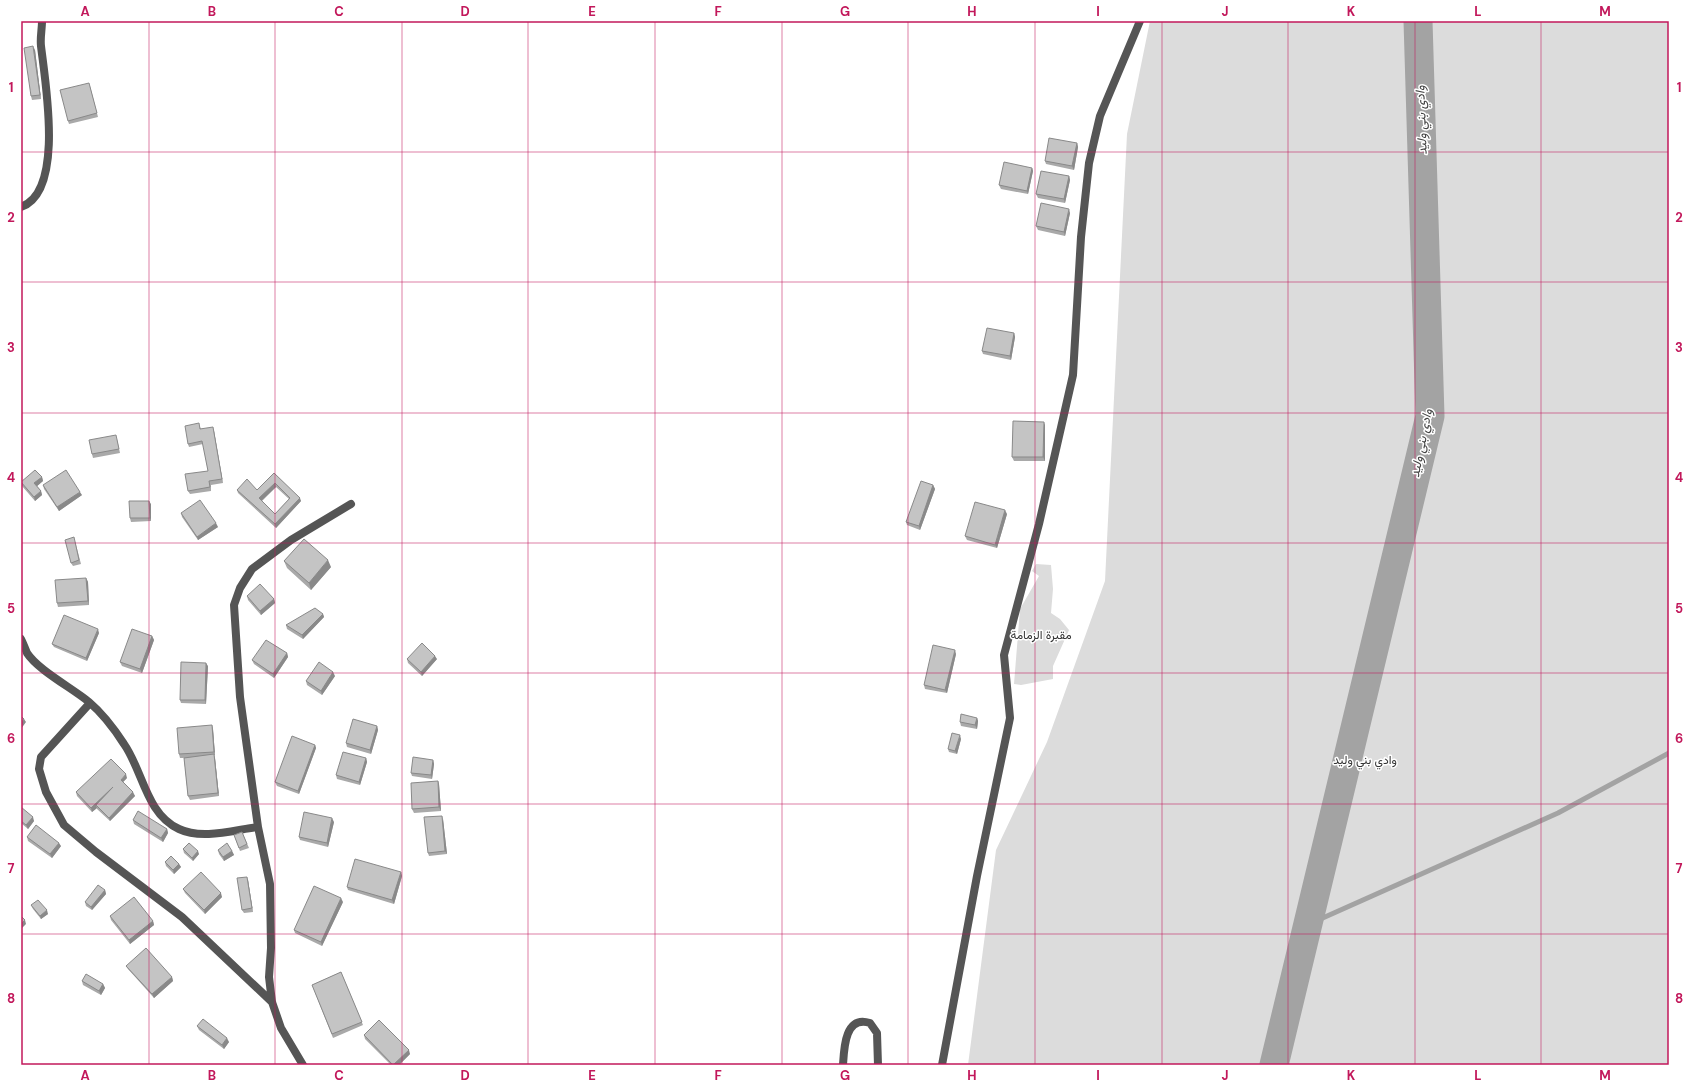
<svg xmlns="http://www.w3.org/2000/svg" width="1690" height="1086" font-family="'DM Sans',Vazirmatn,sans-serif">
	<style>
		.green { fill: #dcdcdc }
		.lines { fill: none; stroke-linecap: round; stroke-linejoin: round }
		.stream { stroke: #a3a3a3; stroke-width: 5 }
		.river { stroke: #a3a3a3; stroke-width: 29 }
		.street { stroke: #555; stroke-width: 8 }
		.wall { fill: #a9a9a9; fill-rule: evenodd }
		.shaded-wall { fill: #898989 }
		.building { fill: #c4c4c4; stroke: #898989; fill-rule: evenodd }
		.grid { fill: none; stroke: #c2185b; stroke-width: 1; stroke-opacity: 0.55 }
		.labels { text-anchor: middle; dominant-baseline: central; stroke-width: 3; stroke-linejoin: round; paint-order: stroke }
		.park-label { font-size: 12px; fill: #333; stroke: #fff }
		.water-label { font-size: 13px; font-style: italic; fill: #444; stroke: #fff }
		.neatline { fill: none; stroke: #c2185b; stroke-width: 1.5 }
		.grid-label { font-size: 13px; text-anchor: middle; font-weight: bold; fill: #c2185b }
	</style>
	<rect width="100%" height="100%" fill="#fff"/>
	<path class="green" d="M1150,21h519v1044h-701l28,-215 51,-108 58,-161 22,-447z
		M1036,564l15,1 2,24 -2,24 9,6 9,11 -16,36v13l-32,6 -7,-1 6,-75 19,-33 -7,-5z"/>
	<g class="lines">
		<path class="stream" d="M1307,925l251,-112 111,-60"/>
		<path class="river" d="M1274,1065l156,-649 -12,-395"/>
		<path class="street" d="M21,207c44,-15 24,-126 20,-161 -1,-8 1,-17 1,-25
			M21,639c2,4 4,9 6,14 11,17 45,35 62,49 13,11 26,28 35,42 19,27 22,70 55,85 23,11 55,1 79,-2
			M90,703l-49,54 -2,12 7,23 18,33 32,27 86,65 90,85
			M303,1065l-22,-37 -9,-26 -3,-25 2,-29 -1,-64 -12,-57 -18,-130 -6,-92 6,-17 12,-19 39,-29 60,-36
			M843,1065c1,-17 2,-50 27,-42l7,10 1,32
			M942,1065l35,-189 33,-158 -6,-63 35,-131 34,-149 8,-138 8,-74 11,-47 40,-95"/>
	</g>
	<path class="wall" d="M35,50l6,49 -9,1 -1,-4z
		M90,86l8,31 -29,7 -1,-3z
		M1077,143l1,4 -4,23 -28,-6 -1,-3z
		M1032,168l1,3 -5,23 -27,-5 -2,-4z
		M1069,176l1,4 -5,23 -27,-5 -2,-4z
		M1070,213l-5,23 -27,-6 -2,-4z
		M1014,333l1,4 -4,23 -28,-6 -1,-3z
		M1045,425v36h-31l-2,-4z
		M200,427l1,2 13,2 9,52 -12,2v6l-21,3 -2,-3 20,-20 -5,-27 -14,3 -1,-3z
		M117,439l3,14 -27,5 -1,-4z
		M274,473l27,28 -25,27 -38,-35 -1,-3h20zM276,487l13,12 -14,15 -13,-13z
		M42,477l1,4 -6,5 4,5 1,4 -7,6 -13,-15 -1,-4z
		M43,485l39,10 -23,16 -15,-22z
		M933,485l2,4 -15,41 -13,-5 -1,-3z
		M151,504v17l-20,1 -1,-4z
		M181,513l37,14 -20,13 -16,-23z
		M1007,514l-10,34 -30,-8 -2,-4z
		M75,541l6,23 -8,2 -2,-3z
		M284,561l47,6 -20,23 -24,-22z
		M86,578l2,4 1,23 -31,2 -1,-4z
		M247,596l27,3 1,4 -14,12 -13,-15z
		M323,614l1,3 -21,22 -16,-10 -1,-4z
		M99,633l-12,28 -33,-14 -2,-3z
		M152,636l2,4 -12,33 -20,-7 -2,-4z
		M287,653l1,4 -14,21 -20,-14 -2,-4z
		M956,654l-9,39 -22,-4 -1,-4z
		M407,659h30l-15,17 -14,-13z
		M208,666l-2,38 -25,-1 -1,-3z
		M335,676l-13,19 -15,-10 -1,-4z
		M977,718l1,3 -1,8 -16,-3 -1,-4z
		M212,725l1,4 2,26h-1l1,3 4,38 -29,4 -2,-4 -4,-38h-4l-1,-4z
		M377,726l1,4 -7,24 -24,-7 -1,-4z
		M961,739l-4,15 -8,-2 -1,-3z
		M315,745l1,3 -17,46 -22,-8 -2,-4z
		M366,758l1,4 -7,23 -23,-6 -1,-4z
		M433,760l1,4 -2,15 -20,-3 -1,-3z
		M127,778l-4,4 12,14 -25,25 -13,-12v-1l-5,4 -15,-16 -1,-4z
		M438,781l1,3 2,27 -27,2 -2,-4z
		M21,807l13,14 -6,8 -7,-6z
		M443,819l4,35 -18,2 -1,-3z
		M133,820l34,9 1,4 -5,9 -29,-18z
		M334,822l-6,25 -28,-7 -1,-3z
		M242,832l7,16 -9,3 -6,-16z
		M27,837l34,9 -9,12 -24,-17z
		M183,849l16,5 -6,7 -9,-8z
		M218,850l14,1 2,4 -10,6 -5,-7z
		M165,862l14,2 2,3 -7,7 -8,-8z
		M401,872l1,4 -8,28 -46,-14 -1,-3z
		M248,880l5,32 -9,1 -2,-3z
		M183,889l39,8 -17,17 -20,-21z
		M105,890l1,4 -14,16 -6,-4 -1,-4z
		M343,902l-21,44 -27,-13 -1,-3z
		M31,905l17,9 -7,5 -8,-10z
		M110,916l43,5 1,4 -24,19 -19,-24z
		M126,966l46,11 1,4 -19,17 -26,-29z
		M341,972l22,53 -30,13 -21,-53z
		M82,981l21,3 2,4 -4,7 -18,-10z
		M197,1026l32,16 -5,7 -25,-19z
		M364,1035l46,19 -11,11h-8l-26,-26z"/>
	<path class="shaded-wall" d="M33,46l2,4 6,49 -1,-4z
		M1077,143l1,4 -4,23 -2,-4z
		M1032,168l1,3 -5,23 -1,-3z
		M1069,176l1,4 -5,23 -1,-4z
		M1069,209l1,4 -5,23 -1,-4z
		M1014,333l1,4 -4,23 -1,-4z
		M1044,422l1,3v36l-2,-4z
		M213,427l1,4 9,52 -1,-4z
		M42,477l1,4 -7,6 -2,-4z
		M275,483l1,4 -16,15 -1,-4z
		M933,485l2,4 -15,41 -1,-4z
		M41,491l1,4 -7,6 -1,-4z
		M80,492l2,3 -23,16 -2,-4z
		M300,498l1,3 -25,27 -1,-4z
		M149,501l2,3v17l-1,-3z
		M1005,510l2,4 -10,34 -2,-3z
		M216,523l2,4 -20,13 -1,-3z
		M328,560l3,7 -20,23 -2,-7z
		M86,578l2,4 1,23 -1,-4z
		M274,599l1,4 -14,12 -1,-4z
		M323,614l1,3 -21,22 -1,-4z
		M98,629l1,4 -12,28 -1,-3z
		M152,636l2,4 -12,33 -2,-4z
		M955,650l1,4 -9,39 -2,-3z
		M287,653l1,4 -14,21 -1,-4z
		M435,656l2,3 -15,17 -1,-4z
		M206,663l2,3 -2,38 -1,-4z
		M333,672l2,4 -13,19 -1,-4z
		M977,718l1,3 -1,8 -2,-4z
		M24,719l2,3 -5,7v-6z
		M212,725l1,4 2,26 -1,-3z
		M377,726l1,4 -7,24 -1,-4z
		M960,735l1,4 -4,15 -2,-3z
		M315,745l1,3 -17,46 -1,-3z
		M214,754l1,4 4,38 -1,-3z
		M366,758l1,4 -7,23 -1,-3z
		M433,760l1,4 -2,15 -1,-4z
		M126,774l1,4 -5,5 -1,-3z
		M438,781l1,3 2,27 -2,-4z
		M113,787l-17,18 1,3 -5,4 -1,-4z
		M133,792l2,4 -25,25 -1,-3z
		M442,816l1,3 4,35 -2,-3z
		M33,817l1,4 -6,8 -2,-4z
		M332,818l2,4 -6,25 -1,-4z
		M167,829l1,4 -5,9 -2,-4z
		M59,843l2,3 -9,12 -2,-4z
		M198,851l1,3 -6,7 -1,-3z
		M232,851l2,4 -10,6 -1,-4z
		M179,864l2,3 -7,7 -1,-4z
		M401,872l1,4 -8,28 -2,-4z
		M247,877l1,3 5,32 -1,-4z
		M105,890l1,4 -14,16 -1,-3z
		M221,893l1,4 -17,17 -1,-4z
		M341,898l2,4 -21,44 -1,-4z
		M47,910l1,4 -7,5 -1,-3z
		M25,920l1,4 -5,5v-5z
		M153,921l1,4 -24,19 -1,-4z
		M172,977l1,4 -19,17 -2,-4z
		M103,984l2,4 -4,7 -2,-4z
		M227,1038l2,4 -5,7 -2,-4z
		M409,1050l1,4 -11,11h-6z"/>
	<path class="building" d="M33,46l7,49 -9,1 -7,-48z
		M89,83l8,30 -29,8 -8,-31z
		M1049,138l28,5 -5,23 -27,-5z
		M1004,162l28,6 -5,23 -28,-6z
		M1041,171l28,5 -5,23 -28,-5z
		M1041,203l28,6 -5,23 -28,-6z
		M987,328l27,5 -4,23 -28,-5z
		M1013,421l31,1 -1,35h-31z
		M199,423l1,6 13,-2 9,52 -13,2 1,6 -22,4 -3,-17 23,-3 -6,-30 -14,3 -3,-18z
		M116,435l3,14 -27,5 -3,-14z
		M35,470l7,7 -8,6 7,8 -7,6 -13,-15z
		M66,470l14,22 -23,15 -14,-22z
		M274,473l26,25 -25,26 -38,-34 10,-11 10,11zM275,483l15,15 -15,16 -16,-16z
		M921,481l12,4 -14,41 -13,-4z
		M200,500l16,23 -19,14 -16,-24z
		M129,501h20l1,17h-20z
		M975,502l30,8 -10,35 -30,-9z
		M74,537l5,23 -8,3 -6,-23z
		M304,539l24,21 -19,23 -25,-22z
		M86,578l2,23 -31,2 -2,-23z
		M260,584l14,15 -14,12 -13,-15z
		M315,608l8,6 -21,21 -16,-10z
		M64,615l34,14 -12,29 -34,-14z
		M132,629l20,7 -12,33 -20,-7z
		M266,640l21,13 -14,21 -21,-14z
		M422,643l13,13 -14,16 -14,-13z
		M933,645l22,5 -10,40 -21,-5z
		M181,662l25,1 -1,37h-25z
		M319,662l14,10 -12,19 -15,-10z
		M961,714l16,4 -2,7 -15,-3z
		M21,716l3,3 -3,4z
		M353,719l24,7 -7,24 -24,-7z
		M212,725l2,27 -35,2 -2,-26z
		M952,733l8,2 -5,16 -7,-2z
		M292,736l23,9 -17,46 -23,-9z
		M343,752l23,6 -7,24 -23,-7z
		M214,754l4,39 -30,3 -4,-38z
		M413,757l20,3 -2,15 -20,-2z
		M111,759l15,15 -5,6 12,12 -24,26 -13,-13 17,-18 -22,21 -15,-16z
		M438,781l1,26 -27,2 -1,-26z
		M21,807l12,10 -7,8 -5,-4z
		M138,811l29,18 -6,9 -28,-18z
		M304,812l28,6 -5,25 -28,-6z
		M442,816l3,35 -17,2 -4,-36z
		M36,825l23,18 -9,11 -23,-17z
		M242,832l5,12 -8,4 -5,-13z
		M189,843l9,8 -6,7 -9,-9z
		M227,843l5,8 -9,6 -5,-7z
		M171,856l8,8 -6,6 -8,-8z
		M355,859l46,13 -9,28 -45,-13z
		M201,872l20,21 -17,17 -21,-21z
		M247,877l5,31 -10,2 -5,-32z
		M98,885l7,5 -14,17 -6,-5z
		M314,886l27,12 -20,44 -27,-12z
		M134,897l19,24 -24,19 -19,-24z
		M38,900l9,10 -7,6 -9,-11z
		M21,916l4,4 -4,4z
		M146,948l26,29 -20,17 -26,-28z
		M341,972l21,50 -30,12 -20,-49z
		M86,974l17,10 -4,7 -17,-10z
		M203,1019l24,19 -5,7 -25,-19z
		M379,1020l30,30 -16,15 -29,-30z"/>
	<path class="grid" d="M149,21v1044M275,21v1044M402,21v1044M528,21v1044M655,21v1044M782,21v1044M908,21v1044M1035,21v1044M1162,21v1044M1288,21v1044M1415,21v1044M1541,21v1044M21,152h1648M21,282h1648M21,413h1648M21,543h1648M21,673h1648M21,804h1648M21,934h1648"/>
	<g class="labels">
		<g class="park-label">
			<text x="1041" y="635">مقبرة الزمامة</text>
			<text x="1365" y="760">وادي بني وليد</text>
		</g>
		<g class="water-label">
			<text transform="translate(1421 120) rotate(-92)">وادي بني وليد</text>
			<text transform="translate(1421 443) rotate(-79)">وادي بني وليد</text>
		</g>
	</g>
	<rect width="1690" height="1086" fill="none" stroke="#ffffff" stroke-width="44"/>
	<rect x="22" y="22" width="1646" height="1042" class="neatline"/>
	<g class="grid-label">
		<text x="85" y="16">A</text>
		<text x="212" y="16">B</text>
		<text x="339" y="16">C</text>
		<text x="465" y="16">D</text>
		<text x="592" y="16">E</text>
		<text x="718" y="16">F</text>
		<text x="845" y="16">G</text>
		<text x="972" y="16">H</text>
		<text x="1098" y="16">I</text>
		<text x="1225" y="16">J</text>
		<text x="1351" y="16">K</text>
		<text x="1478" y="16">L</text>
		<text x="1605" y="16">M</text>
		<text x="11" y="92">1</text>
		<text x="1679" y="92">1</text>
		<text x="11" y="222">2</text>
		<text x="1679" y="222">2</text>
		<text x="11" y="352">3</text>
		<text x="1679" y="352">3</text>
		<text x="11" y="482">4</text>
		<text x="1679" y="482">4</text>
		<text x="11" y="613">5</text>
		<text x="1679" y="613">5</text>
		<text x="11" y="743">6</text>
		<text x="1679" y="743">6</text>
		<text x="11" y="873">7</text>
		<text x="1679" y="873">7</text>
		<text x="11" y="1003">8</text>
		<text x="1679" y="1003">8</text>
		<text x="85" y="1080">A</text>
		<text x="212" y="1080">B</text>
		<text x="339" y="1080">C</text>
		<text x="465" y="1080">D</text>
		<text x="592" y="1080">E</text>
		<text x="718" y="1080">F</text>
		<text x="845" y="1080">G</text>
		<text x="972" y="1080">H</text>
		<text x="1098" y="1080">I</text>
		<text x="1225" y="1080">J</text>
		<text x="1351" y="1080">K</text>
		<text x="1478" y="1080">L</text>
		<text x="1605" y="1080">M</text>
	</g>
</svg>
